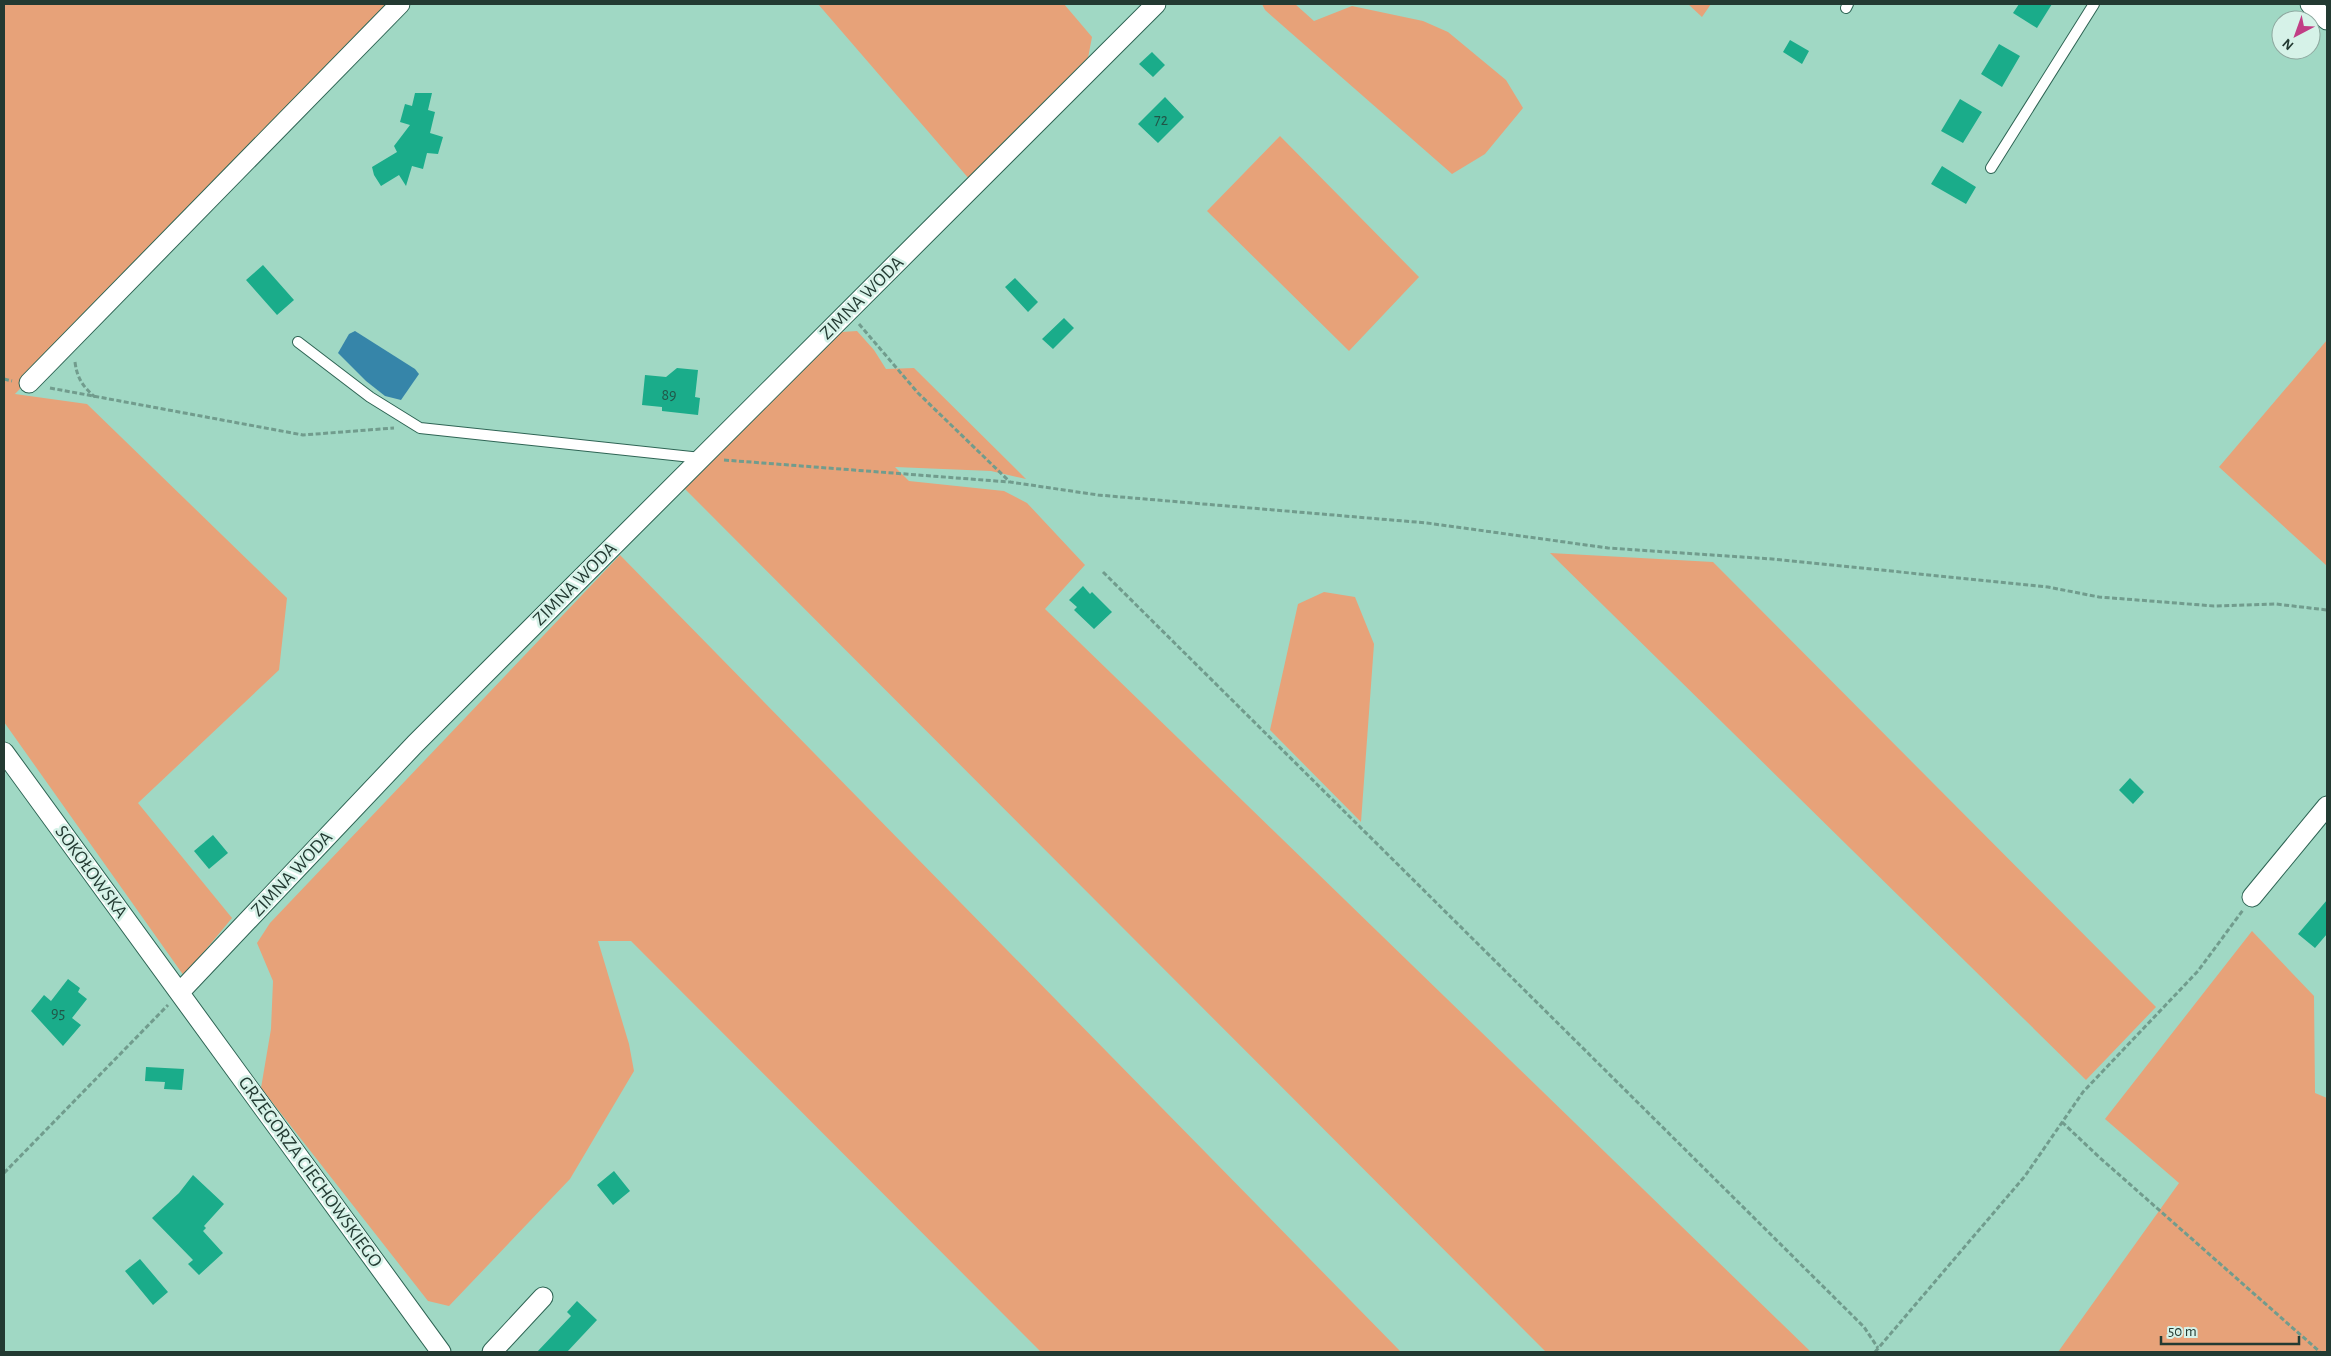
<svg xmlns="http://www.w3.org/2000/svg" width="2331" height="1356" font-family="'Alegreya Sans',sans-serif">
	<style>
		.green { fill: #e7a279 }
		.water { fill: #3685a9 }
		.building { fill: #1aac8a }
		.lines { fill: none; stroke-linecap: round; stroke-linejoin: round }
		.lane-casing { stroke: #2e6454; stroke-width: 12 }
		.street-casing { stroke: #2e6454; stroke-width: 21 }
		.path { stroke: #719c8d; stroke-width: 3; stroke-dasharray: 5 2.5; stroke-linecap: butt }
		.lane { stroke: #fff; stroke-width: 10 }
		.street { stroke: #fff; stroke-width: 19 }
		.labels { text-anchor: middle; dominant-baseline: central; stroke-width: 5; stroke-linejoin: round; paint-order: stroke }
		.number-label { font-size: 16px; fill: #215648 }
		.street-label { font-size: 19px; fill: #233a32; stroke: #d6f2e8 }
	</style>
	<rect width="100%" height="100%" fill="#a0d8c4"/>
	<path class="green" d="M4,4h387l-376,390 72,10 200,194 -8,72 -141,133 94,115 -48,58 -180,-254z
		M818,4h246l28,33 -4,21 -118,122z
		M1262,4h33l19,17 38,-15 71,15 25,11 58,48 17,28 -38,46 -33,20 -187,-164z
		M1688,4h23l-9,13z
		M1280,136l139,141 -70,74 -142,-140z
		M857,331l17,19 12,19 28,-1 112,111 -35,-8 -96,-4 14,14 95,10 23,12 58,62 -40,44 766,743h-265l-863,-865 158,-155z
		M2327,340v226l-108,-99z
		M1550,553l163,9 443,445 -70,73z
		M620,555l781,797h-360l-410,-411h-33l31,103 5,27 -64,108 -121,127 -21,-5 -167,-213 10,-59 2,-48 -16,-38 13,-20z
		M1324,592l31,5 19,47 -13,178 -91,-92 28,-126z
		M2252,931l62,65 1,97 12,5v254h-269l121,-169 -74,-64z"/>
	<path class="water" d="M355,331l60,38 4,5 -18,26 -16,-4 -19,-15 -28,-28 11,-19z"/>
	<path class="building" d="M2019,4h33l-15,24 -24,-15z
		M1790,40l19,11 -7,13 -19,-12z
		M1999,44l21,12 -18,31 -21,-13z
		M1152,52l13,13 -12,12 -14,-13z
		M415,93h17l-4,17 7,2 -5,21 13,4 -5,17 -11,-1 -4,16 -11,-3 -6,20 -7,-11 -18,11 -7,-11 -2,-8 25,-15 -3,-6 16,-21 -10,-3 5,-18 7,2z
		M1165,97l19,20 -26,26 -20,-19z
		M1960,99l22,13 -19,31 -22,-12z
		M1942,166l34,21 -10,17 -35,-20z
		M263,265l31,35 -17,15 -31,-35z
		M1015,278l23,24 -10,10 -23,-25z
		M1064,318l10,10 -21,21 -11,-10z
		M677,368l21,2 -3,27 5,1 -2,17 -36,-4v-4l-20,-2 3,-30 21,2z
		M1083,586l7,8 2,-2 20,20 -18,17 -20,-19 3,-3 -8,-7z
		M2130,778l14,14 -11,12 -14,-14z
		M213,835l15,18 -19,16 -15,-18z
		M2327,900v34l-12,14 -17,-14z
		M68,979l12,9 -2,4 9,7 -15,19 9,7 -18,21 -32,-35 13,-16 7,6z
		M146,1067l38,2 -2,21 -18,-1 1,-7 -20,-1z
		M614,1171l16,20 -17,14 -16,-20z
		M193,1175l31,29 -20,22 2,2 -3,3 20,22 -24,22 -11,-11 5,-4 -41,-42 27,-25z
		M140,1259l28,33 -15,13 -28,-34z
		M577,1301l20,19 -30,32h-30l34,-36 -4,-4z"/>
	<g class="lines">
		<defs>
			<path id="lane" d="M1846,8l2,-4
				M1991,168l103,-164
				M298,342l72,55 50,31 281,30"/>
			<path id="street" d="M2310,4l17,16
				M29,383l371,-379
				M4,752l437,600
				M2252,897l75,-91
				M180,992l235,-248 741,-740
				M492,1352l51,-55"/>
		</defs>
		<use href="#lane" class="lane-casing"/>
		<use href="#street" class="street-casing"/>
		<path class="path" d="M859,324l59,69 92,89 88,13 329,28 181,25 164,11 276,28 51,10 115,9 62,-2 51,6
			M75,362c2,16 8,25 20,35
			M4,379l8,2
			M50,388l253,47 91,-7
			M724,460l285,22
			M1103,572l761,755 14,21
			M2062,1122l37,35 221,195
			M4,1173l164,-168
			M1875,1352l150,-176 58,-84 115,-121 45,-61"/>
		<use href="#lane" class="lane"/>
		<use href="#street" class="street"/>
	</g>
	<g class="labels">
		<g class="number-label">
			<text x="1161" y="120">72</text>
			<text x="669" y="395">89</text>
			<text x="58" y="1013">95</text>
		</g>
		<g class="street-label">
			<text transform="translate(862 298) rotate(-45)">ZIMNA WODA</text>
			<text transform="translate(575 584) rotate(-45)">ZIMNA WODA</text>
			<text transform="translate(91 872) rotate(54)">SOKOŁOWSKA</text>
			<text transform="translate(292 874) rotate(-47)">ZIMNA WODA</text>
			<text transform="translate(310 1172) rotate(54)">GRZEGORZA CIECHOWSKIEGO</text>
		</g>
	</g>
	<rect width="2331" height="1356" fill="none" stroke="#233a32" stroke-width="10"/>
	<g transform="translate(2296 35) rotate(221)"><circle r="24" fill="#d6f2e8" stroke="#8ea89f"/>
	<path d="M0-4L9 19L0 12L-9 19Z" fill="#c13e85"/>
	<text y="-8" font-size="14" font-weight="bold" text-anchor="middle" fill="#233a32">N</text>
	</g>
	<path d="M2161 1336v8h138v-8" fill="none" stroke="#233a32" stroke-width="2.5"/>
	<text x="2168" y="1336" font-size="15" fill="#233a32" stroke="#d6f2e8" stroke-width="4" paint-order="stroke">50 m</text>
</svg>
